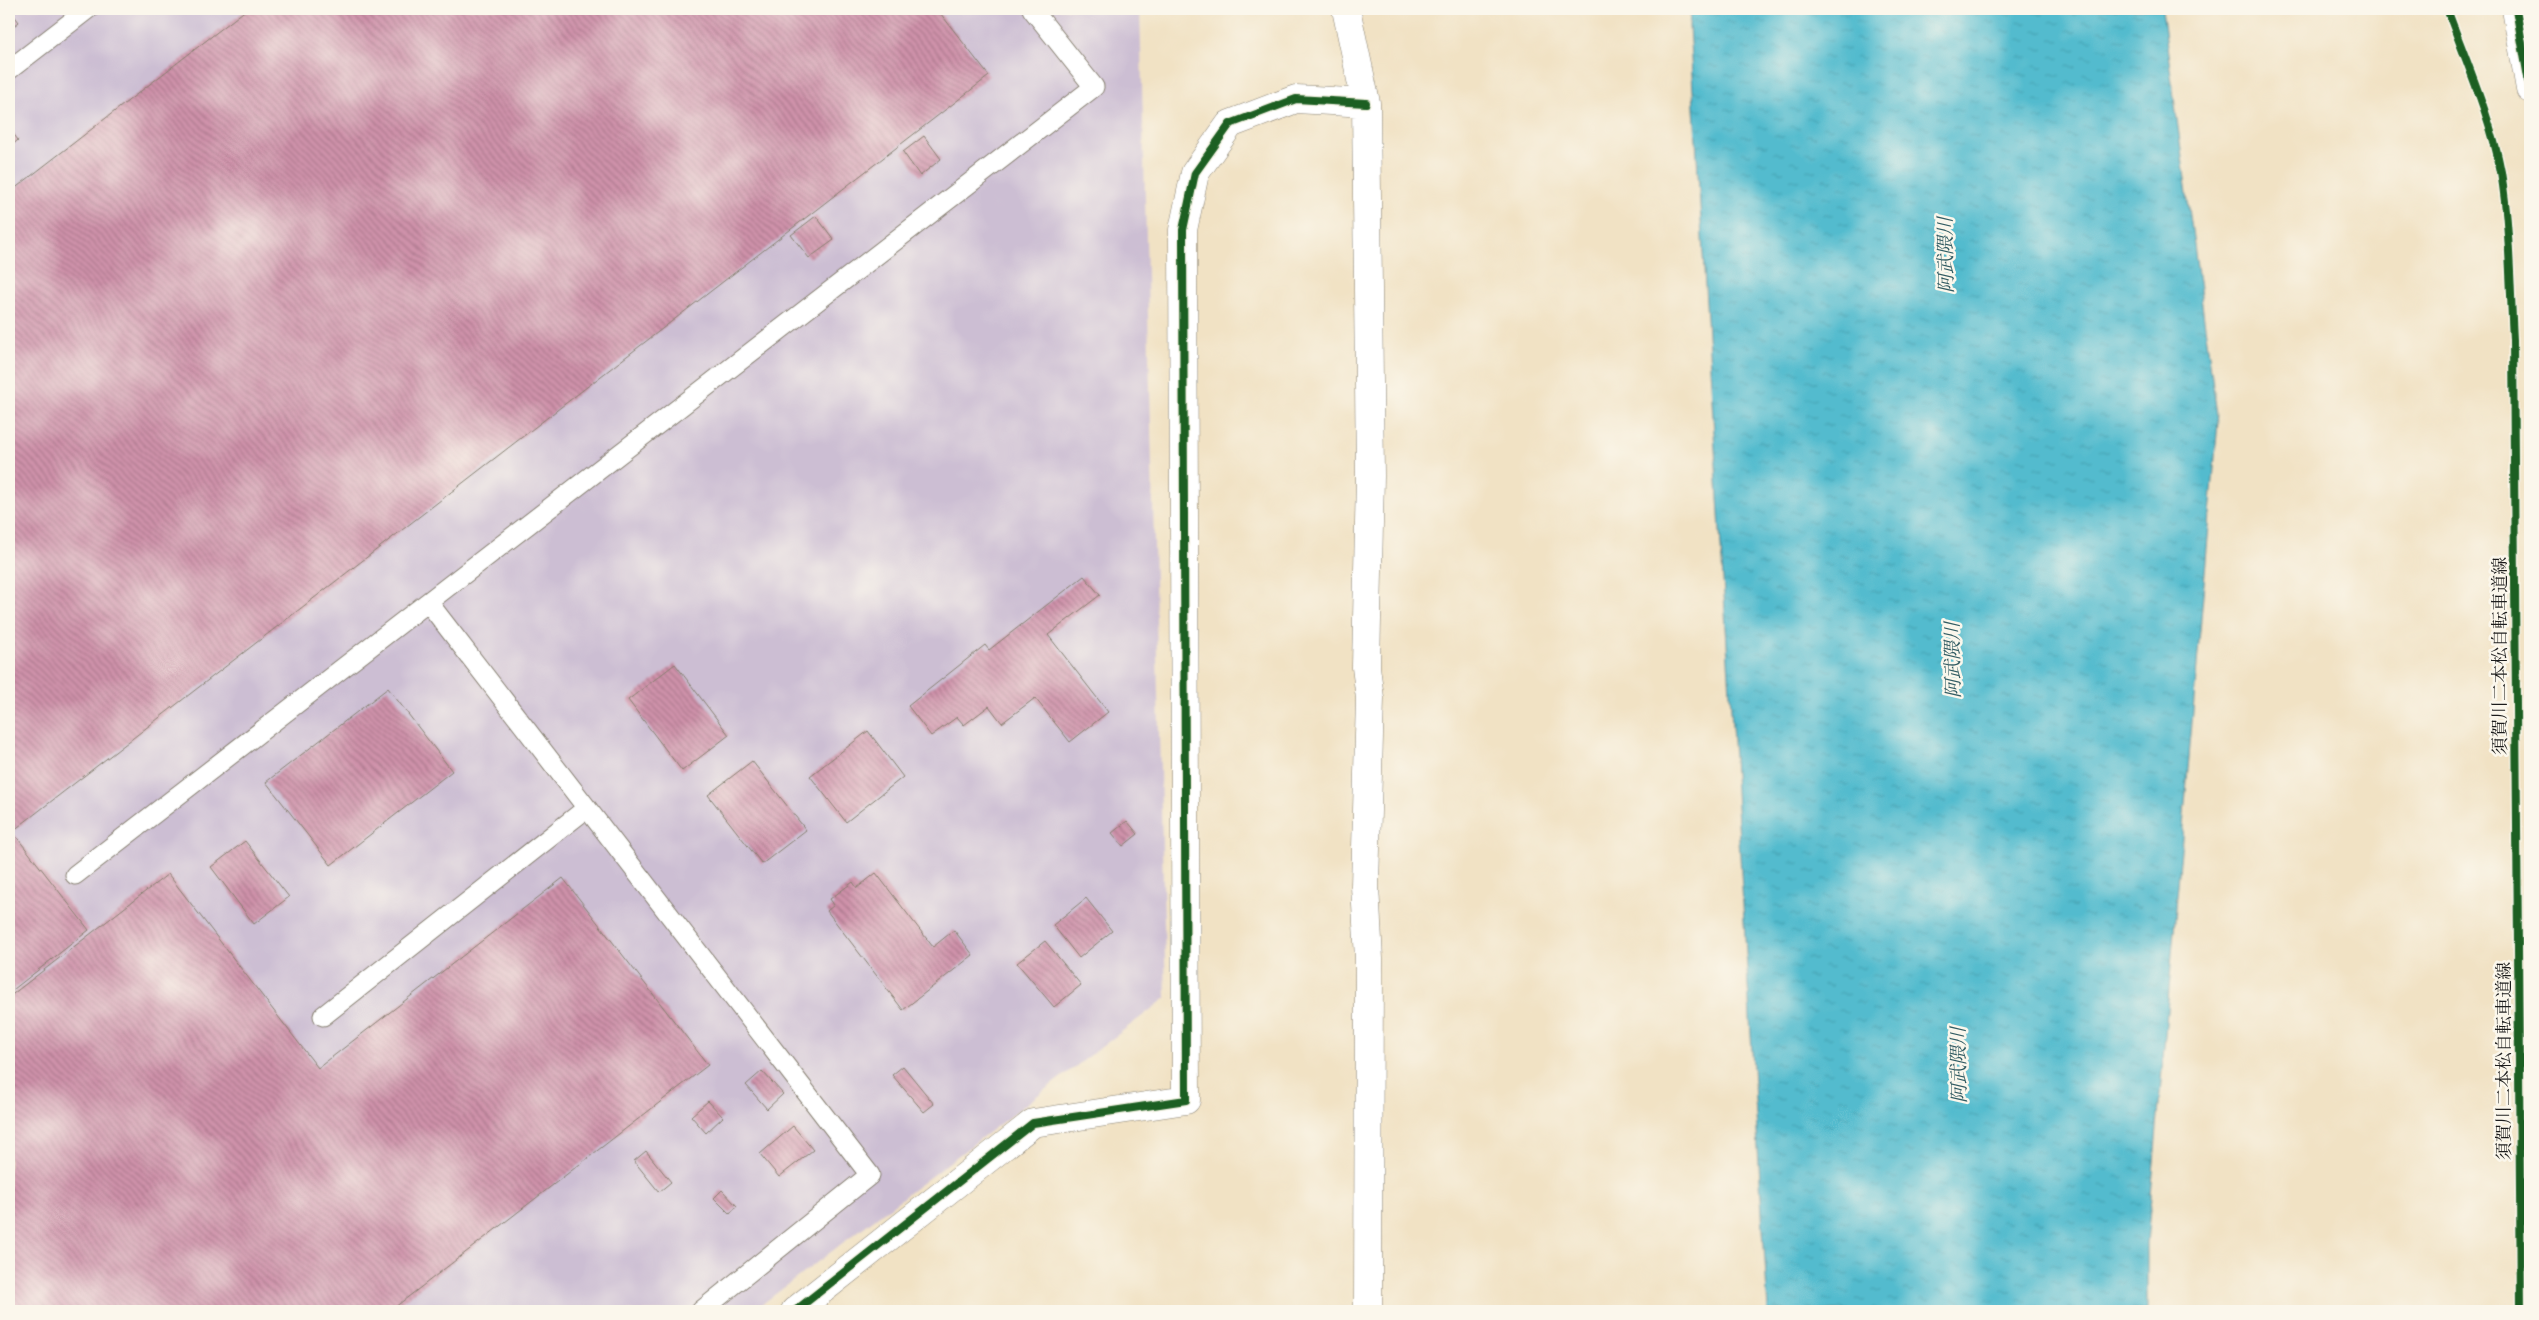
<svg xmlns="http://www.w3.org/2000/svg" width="2539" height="1320" font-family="'Libre Bodoni','Noto Serif JP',serif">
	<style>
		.industrial { fill: #ccbed3 }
		.water { fill: url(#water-ripples); stroke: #376c75 }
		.building { fill: url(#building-back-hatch) }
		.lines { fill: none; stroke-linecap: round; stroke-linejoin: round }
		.service-casing { stroke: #867f70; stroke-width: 21 }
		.minor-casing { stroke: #867f70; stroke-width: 29 }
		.service { stroke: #fff; stroke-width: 19 }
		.minor { stroke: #fff; stroke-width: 28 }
		.cycleway-casing { stroke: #fbf7ec; stroke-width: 11 }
		.cycleway { stroke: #1b5e20; stroke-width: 8 }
		.labels { text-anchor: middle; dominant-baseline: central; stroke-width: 5; stroke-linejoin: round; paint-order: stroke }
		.street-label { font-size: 18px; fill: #1c1c1c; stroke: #fbf7ec }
		.water-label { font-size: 19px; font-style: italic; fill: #325c63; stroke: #fbf7ec }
	</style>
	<defs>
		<pattern id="water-ripples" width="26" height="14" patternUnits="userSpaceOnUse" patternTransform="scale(1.25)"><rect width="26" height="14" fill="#52bbce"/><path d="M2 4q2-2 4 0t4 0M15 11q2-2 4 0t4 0" fill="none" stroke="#47a0b0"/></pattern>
		<pattern id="building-back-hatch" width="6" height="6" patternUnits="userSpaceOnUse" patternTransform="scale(1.25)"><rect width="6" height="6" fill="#cf92aa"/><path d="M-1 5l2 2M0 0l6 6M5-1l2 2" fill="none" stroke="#a7768a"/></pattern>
	</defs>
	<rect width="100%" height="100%" fill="#fbf7ec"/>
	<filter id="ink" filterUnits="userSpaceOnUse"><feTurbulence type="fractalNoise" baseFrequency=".02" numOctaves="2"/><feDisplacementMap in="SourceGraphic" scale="10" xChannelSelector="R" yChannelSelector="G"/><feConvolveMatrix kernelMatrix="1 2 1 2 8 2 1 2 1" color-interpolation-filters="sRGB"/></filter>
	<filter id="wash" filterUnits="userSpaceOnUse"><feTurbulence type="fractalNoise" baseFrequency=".0096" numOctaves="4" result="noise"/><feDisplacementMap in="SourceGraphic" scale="20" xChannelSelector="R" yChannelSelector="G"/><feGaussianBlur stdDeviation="1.12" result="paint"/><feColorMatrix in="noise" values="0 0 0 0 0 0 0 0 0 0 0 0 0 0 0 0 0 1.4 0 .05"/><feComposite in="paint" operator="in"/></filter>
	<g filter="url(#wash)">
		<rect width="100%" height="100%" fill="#f1e2c4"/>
		<path class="industrial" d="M9,9h1131l26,989 -413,313h-744z"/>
		<path class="water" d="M1691,9h471l56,413 -71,821v68h-379l-79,-1285z"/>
		<g id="blocks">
			<path class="building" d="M9,9l10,13 -10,8z
				M247,9h690l52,67 -980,758v-641z
				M9,128l9,12 -9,8z
				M924,136l17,23 -21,17 -17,-24z
				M816,216l18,24 -25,18 -18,-23z
				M1084,576l16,19 -52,40 60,77 -38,30 -35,-44 -33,25 -13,-17 -25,19 -7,-8 -26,19 -23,-30 77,-61 4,5z
				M675,664l54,71 -47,36 -54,-71z
				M388,688l64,83 -121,94 -65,-83z
				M868,731l35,46 -57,45 -36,-46z
				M752,761l54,69 -44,34 -54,-69z
				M1127,821l11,13 -15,12 -11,-13z
				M15,835l74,95 -80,63v-153z
				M245,841l44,56 -35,27 -43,-57z
				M876,873l57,74 21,-17 19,25 -70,55 -76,-99 7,-6 -4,-6 23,-17 4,6z
				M168,874l150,194 245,-190 145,187 -318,246h-381v-314z
				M1086,898l26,33 -33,27 -26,-33z
				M1045,941l36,44 -27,22 -37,-44z
				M903,1066l31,38 -10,8 -32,-37z
				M762,1071l21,23 -16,15 -21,-24z
				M708,1101l15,16 -17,16 -15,-17z
				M793,1126l20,24 -34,27 -19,-23z
				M646,1151l25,31 -12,10 -25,-31z
				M722,1190l15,16 -7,8 -16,-16z"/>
		</g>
	</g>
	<g filter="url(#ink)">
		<use href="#blocks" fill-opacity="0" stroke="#867f70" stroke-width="1"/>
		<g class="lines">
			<defs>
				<path id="service" d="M9,70l79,-61
					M428,602l442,573 -169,136
					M75,875l1019,-788 -62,-78
					M323,1016l264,-208"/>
				<path id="minor" d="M1346,9l20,94 4,373 -4,191 4,31 -5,188 4,73 -1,352
					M2516,9l14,80
					M795,1311l238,-188 153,-23 -3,-870 12,-57 35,-49 66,-25 70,4"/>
			</defs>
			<use href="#service" class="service-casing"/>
			<use href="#minor" class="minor-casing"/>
			<use href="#service" class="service"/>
			<use href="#minor" class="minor"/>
			<defs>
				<path id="cycleway" d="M2447,9c19,52 44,109 54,163 9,55 9,112 12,168l8,971
					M2516,9l14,80
					M795,1311l238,-188 153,-23 -3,-870 12,-57 35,-49 66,-25 70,4"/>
			</defs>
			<use href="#cycleway" class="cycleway-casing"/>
			<use href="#cycleway" class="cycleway"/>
		</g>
	</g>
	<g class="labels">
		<g class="street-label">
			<text transform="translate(2500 656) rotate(-90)">須賀川二本松自転車道線</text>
			<text transform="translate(2504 1061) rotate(-90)">須賀川二本松自転車道線</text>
		</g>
		<g class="water-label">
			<text transform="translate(1946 255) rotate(-91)">阿武隈川</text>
			<text transform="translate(1953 660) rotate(-91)">阿武隈川</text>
			<text transform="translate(1959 1065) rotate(-91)">阿武隈川</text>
		</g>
	</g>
	<rect width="2539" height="1320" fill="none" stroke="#fbf7ec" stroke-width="30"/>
</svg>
